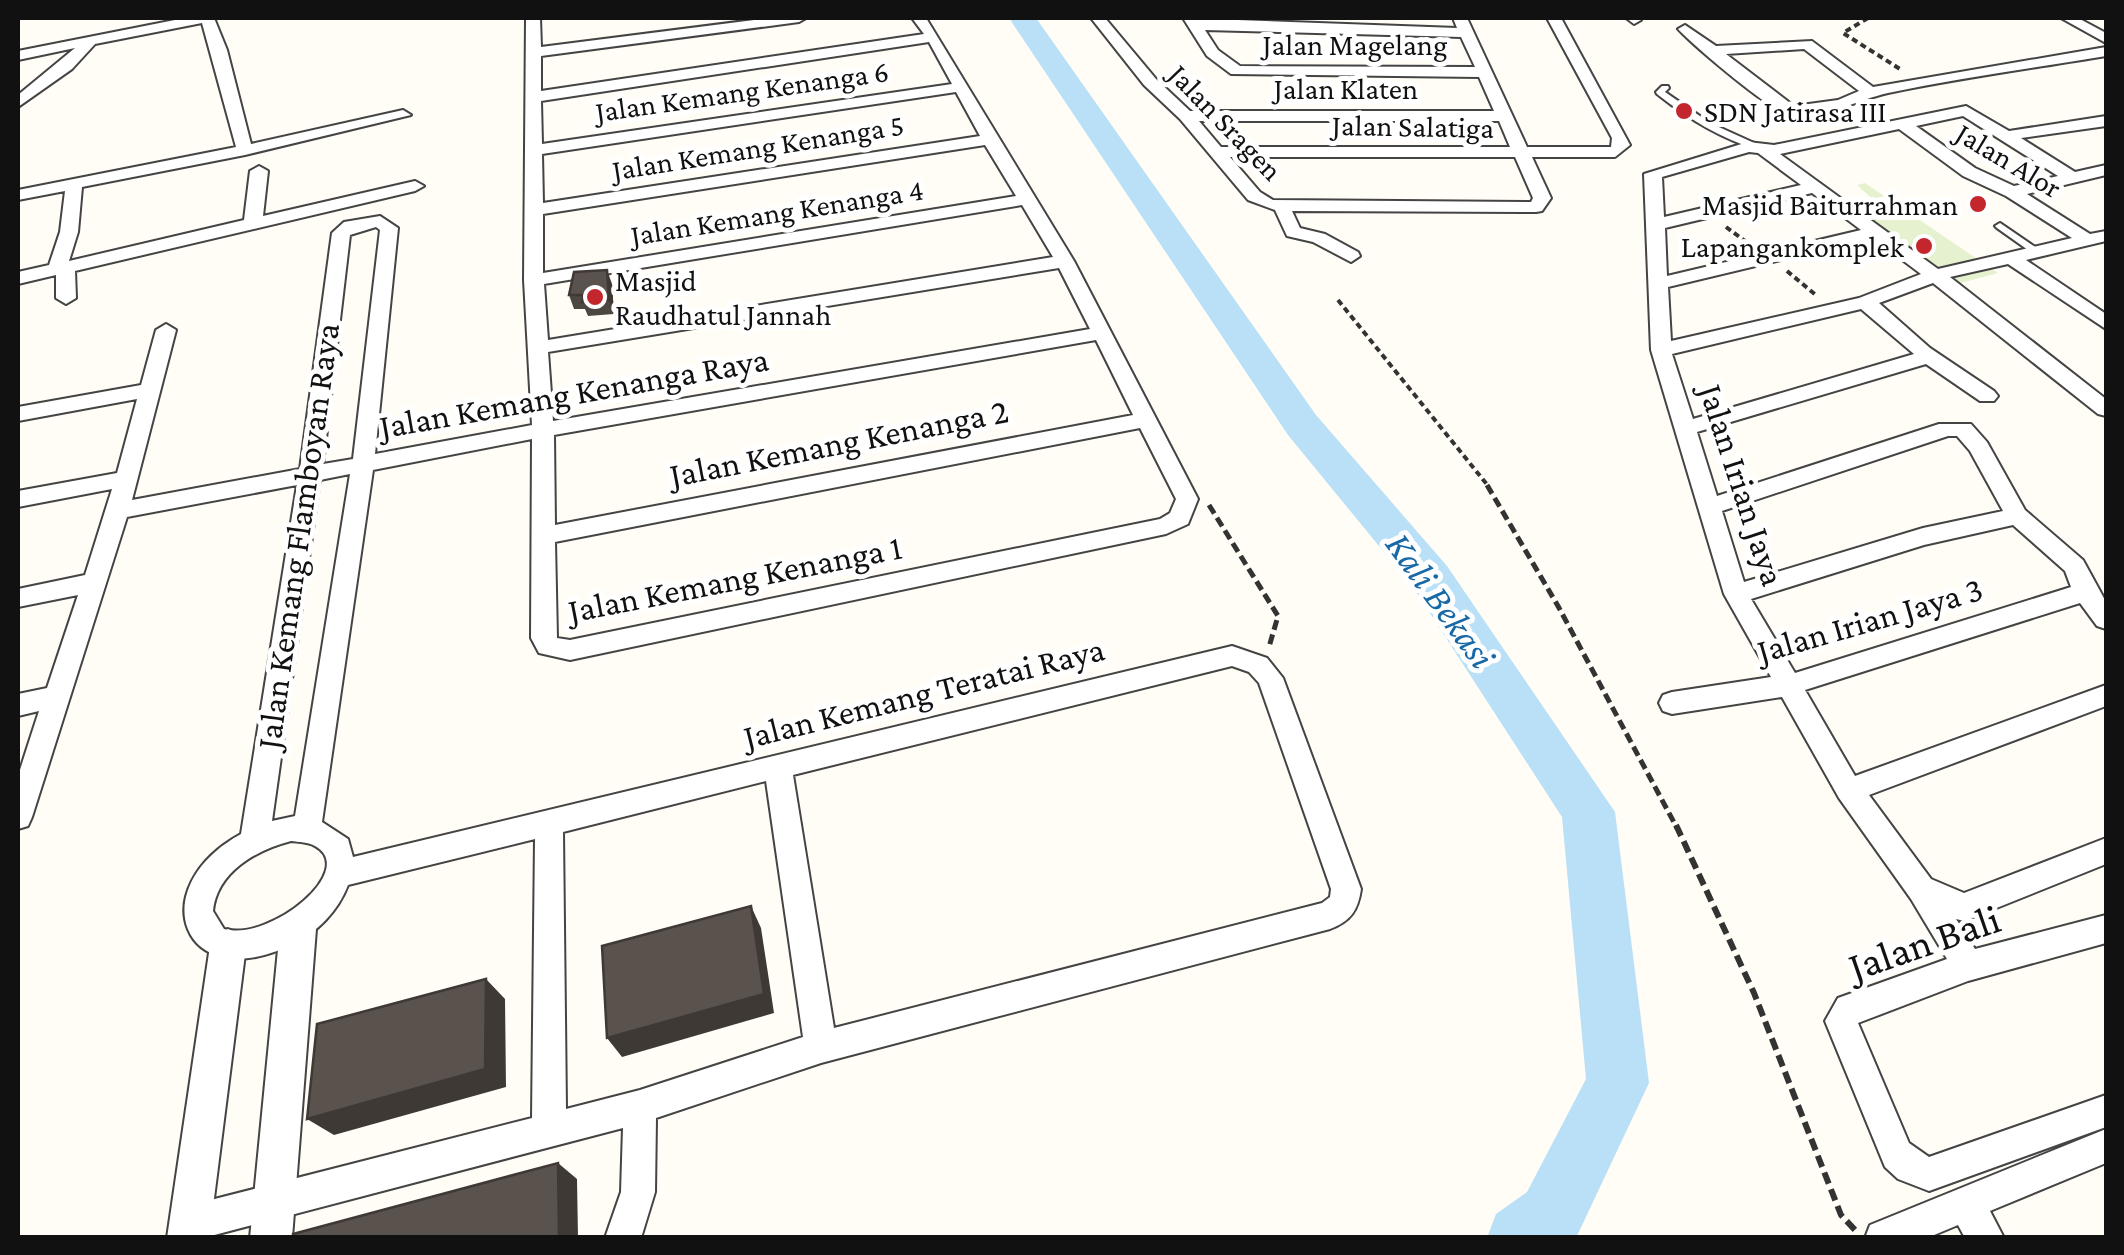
<svg xmlns="http://www.w3.org/2000/svg" width="2124" height="1255" font-family="'Crimson Pro',serif">
	<style>
		.pitch { fill: #e6f2cf }
		.lines { fill: none; stroke-linecap: round; stroke-linejoin: round }
		.river { fill: #b9e0f7; fill-rule: evenodd }
		.service-casing { stroke: #444; stroke-width: 4 }
		.minor-casing { stroke: #444; stroke-width: 4 }
		.tertiary-casing { stroke: #444; stroke-width: 4 }
		.path-far2 { stroke: #333; stroke-width: 4; stroke-dasharray: 6 4; stroke-linecap: butt }
		.path-far1 { stroke: #333; stroke-width: 5; stroke-dasharray: 10 5; stroke-linecap: butt }
		.path { stroke: #333; stroke-width: 6; stroke-dasharray: 12 6; stroke-linecap: butt }
		.service { fill: #fff; fill-rule: evenodd }
		.minor { fill: #fff; fill-rule: evenodd }
		.tertiary { fill: #fff; fill-rule: evenodd }
		.wall { fill: #4d4742 }
		.shaded-wall { fill: #3f3936 }
		.building { fill: #5a524d; stroke: #3f3936; stroke-width: 2.5 }
		.poi-dot { fill: #c4262e; stroke: #fff; stroke-width: 4 }
		.labels { text-anchor: middle; dominant-baseline: central; stroke-width: 10; stroke-linejoin: round; paint-order: stroke }
		.far-street-label { font-size: 30px; fill: #111; stroke: #fff }
		.far-poi-label { font-size: 30px; fill: #111; stroke: #fff; text-anchor: start }
		.street-label { font-size: 35px; fill: #111; stroke: #fff }
		.water-label { font-size: 38px; font-style: italic; fill: #1768a6; stroke: #fff }
		.near-street-label { font-size: 42px; fill: #111; stroke: #fff }
	</style>
	<rect width="100%" height="100%" fill="#fffdf5"/>
	<path class="pitch" d="M1865,183l133,90 -52,14 -93,-69 34,-6 -30,-27z"/>
	<g class="lines">
		<path class="river" d="M1009,18h27l280,397 131,151 168,246 34,271 -73,155h-89l9,-24 31,-22 59,-113 -24,-262 -147,-227 -127,-155z"/>
		<defs>
			<path id="service" d="M1662,86h6l1,2 -4,4 45,31 53,24 -4,3c-38,-11 -72,-32 -102,-56l-1,-2z
				M2000,223l41,28v4h-6l-38,-27 -2,-2z"/>
			<path id="minor" d="M185,18h29l13,32 24,94 152,-34 8,5 -166,40 -163,32 -4,45 -9,29 175,-41 6,-49 9,-5 9,5 -5,45 152,-35 9,5 -9,5 -340,80 1,27 -10,6 -10,-6v-23l-38,9v-12l31,-7 11,-33 5,-41 -47,9v-10l218,-43 -34,-124 -107,21 -23,25 -54,38v-12l57,-47 -57,12v-9z
				M526,18h14l1,29 228,-29h37l-7,4 -258,34v35l383,-57 -12,-16h14l148,243 124,238 -10,25 -22,10 -596,126 -31,-7 -8,-15 1,-199 -159,31 -51,352 26,17 5,18 879,-211 35,12 16,20 78,211c-3,21 -10,32 -31,40l-509,134 -165,55 -1,74 -14,46h-36l16,-46 2,-64 -420,110h-19l-11,-15 6,-12 12,-6 341,-87 3,-279 -187,46c-10,26 -31,48 -57,60 -109,52 -149,-57 -50,-111l56,-349 -170,32 -95,300 -4,9 -10,3v-53l21,-65 -21,5v-22l29,-6 31,-93 -60,12v-18l67,-14 27,-86 -94,18v-16l99,-18 20,-74 -119,22v-14l123,-22 15,-55 10,-6 10,6 -44,170 168,-31 32,-236 12,-11 36,-6 18,12 -23,226 157,-29 -8,-145zM929,42l23,42 -410,60 -1,-43zM956,92l24,44 -437,67 -1,-49zM985,145l31,51 -473,77v-59zM1022,205l31,52 -505,83 -4,-56zM376,227l4,3 -27,229 -30,5 27,-229zM1059,268l31,61 -537,92 -5,-69zM1096,340l37,75 -578,110 -1,-90zM1140,428l36,71 -6,14 -10,6 -590,121 -13,-2 -2,-96zM350,474l-55,342 -23,5 48,-341zM1232,666l17,6 10,11 72,206 -1,8 -8,6 -488,125 -41,-253zM766,781l37,256 -163,53 -74,19 -3,-277zM291,841c7,1 18,1 24,5 44,24 -45,96 -91,83l-11,-18c4,-39 43,-61 78,-70z
				M1091,18h14l51,61 34,32h304l-15,-34 -248,-3 -24,-18 -24,-38 274,10 -4,-10h14l60,129h84l1,-9 -65,-120h14l69,127 -15,12h-83l19,41 -9,13 -6,1 -244,-1 8,17 25,6 33,18 2,4 -9,6 -38,-20 -26,-6 -12,-26 -27,-10 -68,-81 -36,-34zM1205,30l256,7 14,30 -235,-1 -22,-16zM1199,121h300l11,26h-289zM1230,157h285l18,41 -2,4 -258,-2 -13,-8z
				M1626,18h14l1,2 -7,4z
				M2061,18h17l28,15v10z
				M1685,25l31,21 96,-5 61,46 233,-40v9c-72,12 -146,22 -218,37 -31,7 -62,25 -96,23 -19,-2 -99,-71 -114,-87zM1804,49l55,42 -21,9 -44,6 -68,-52z
				M1966,106l43,25 97,-15v10l-85,12 54,34 31,-7v10l-79,19 63,40 16,-3v10l-80,19 80,54v15l-98,-65 -58,13 156,122v17l-8,-2 -165,-131 -54,20 51,45 64,43 4,5 -4,5h-14l-54,-37 -229,68 20,64 222,-72h32l16,18 38,68 58,50 23,42v27l-9,-3 -17,-23 -275,87 50,86 251,-91v21l-237,89 62,84 33,14 142,-55v26l-142,57 -8,-2 19,30 131,-34v28l-138,38 -110,42 51,120 20,14 177,-62v32l-177,64 -31,-12 -13,-12 -60,-146 13,-23 109,-39 -36,-60 -72,-101 -57,-101 -110,17 -9,-3 -4,-8 4,-8 9,-3 99,-15 -47,-83 -73,-244 -7,-176 104,-32 26,3zM1963,116l95,60 -44,10 -39,-18 -59,-42zM1899,129l64,47 43,20 66,42 -134,31 -158,-115zM1749,152l9,1 43,32 -137,32 -2,-40zM1812,193l49,37 -194,46 -2,-48zM1873,238l48,36 -62,24 -188,43 -3,-54zM1861,309l53,45 -221,65 -21,-65zM1948,436h9l13,15 33,60 -80,17 -179,54 -22,-71zM2013,525l52,46 6,16 -276,86 -44,-74 173,-54z
				M2106,1129v34l-116,48 14,27h-39l-7,-13 -31,13h-62l5,-13z"/>
			<path id="tertiary" d="M298,912l13,5 5,12 -24,309h-42l30,-309 5,-12z
				M228,929l13,5 5,12 -37,292h-42l43,-292 5,-12z"/>
		</defs>
		<use href="#service" class="service-casing"/>
		<use href="#minor" class="minor-casing"/>
		<use href="#tertiary" class="tertiary-casing"/>
		<path class="path-far2" d="M1868,18l-25,15 57,36
			M1726,227l23,17
			M1787,271l30,25
			M1338,300l151,187"/>
		<path class="path-far1" d="M1487,485l71,121 119,222
			M1209,505l69,111 -9,31"/>
		<path class="path" d="M1676,825l78,168 87,222 15,16"/>
		<use href="#service" class="service"/>
		<use href="#minor" class="minor"/>
		<use href="#tertiary" class="tertiary"/>
	</g>
	<path class="wall" d="M612,284l2,30 -26,2 -3,-7h-11l-5,-14z"/>
	<path class="shaded-wall" d="M607,270l5,14 2,30 -5,-14z
		M751,906l10,22 13,85 -152,44 -15,-19z
		M486,979l19,20 1,88 -172,48 -27,-16z
		M558,1163l19,16 1,59h-19z"/>
	<path class="building" d="M607,270l2,30 -27,2 2,-7h-15l5,-23z
		M751,906l13,88 -157,44 -5,-92z
		M486,979l-1,90 -178,50 10,-95z
		M558,1163l1,75h-266v-4z"/>
	<g class="poi-dot">
		<circle cx="1684" cy="111" r="10"/>
		<circle cx="1978" cy="204" r="10"/>
		<circle cx="1924" cy="246" r="10"/>
		<circle cx="595" cy="297" r="10"/>
	</g>
	<g class="labels">
		<g class="far-street-label">
			<text x="1355" y="44">Jalan Magelang</text>
			<text x="1346" y="88">Jalan Klaten</text>
			<text transform="translate(742 91) rotate(-8)">Jalan Kemang Kenanga 6</text>
			<text transform="translate(1226 122) rotate(46)">Jalan Sragen</text>
			<text transform="translate(1413 126) rotate(1)">Jalan Salatiga</text>
			<text transform="translate(758 147) rotate(-9)">Jalan Kemang Kenanga 5</text>
			<text transform="translate(2009 160) rotate(31)">Jalan Alor</text>
			<text transform="translate(777 212) rotate(-9)">Jalan Kemang Kenanga 4</text>
		</g>
		<g class="far-poi-label">
			<text x="1704" y="111">SDN Jatirasa III</text>
			<text x="1958" y="204" text-anchor="end">Masjid Baiturrahman</text>
			<text x="1904" y="246" text-anchor="end">Lapangankomplek</text>
			<text x="615" y="280">Masjid<tspan x="615" dy="34">Raudhatul Jannah</tspan></text>
		</g>
		<g class="street-label">
			<text transform="translate(574 393) rotate(-10)">Jalan Kemang Kenanga Raya</text>
			<text transform="translate(839 443) rotate(-11)">Jalan Kemang Kenanga 2</text>
			<text transform="translate(1742 485) rotate(72)">Jalan Irian Jaya</text>
			<text transform="translate(298 536) rotate(-82)">Jalan Kemang Flamboyan Raya</text>
			<text transform="translate(735 579) rotate(-11)">Jalan Kemang Kenanga 1</text>
			<text transform="translate(1870 620) rotate(-16)">Jalan Irian Jaya 3</text>
			<text transform="translate(924 693) rotate(-14)">Jalan Kemang Teratai Raya</text>
		</g>
		<g class="water-label">
			<text transform="translate(1441 600) rotate(54)">Kali Bekasi</text>
		</g>
		<g class="near-street-label">
			<text transform="translate(1924 942) rotate(-19)">Jalan Bali</text>
		</g>
	</g>
	<rect width="2124" height="1255" fill="none" stroke="#111111" stroke-width="40"/>
</svg>
